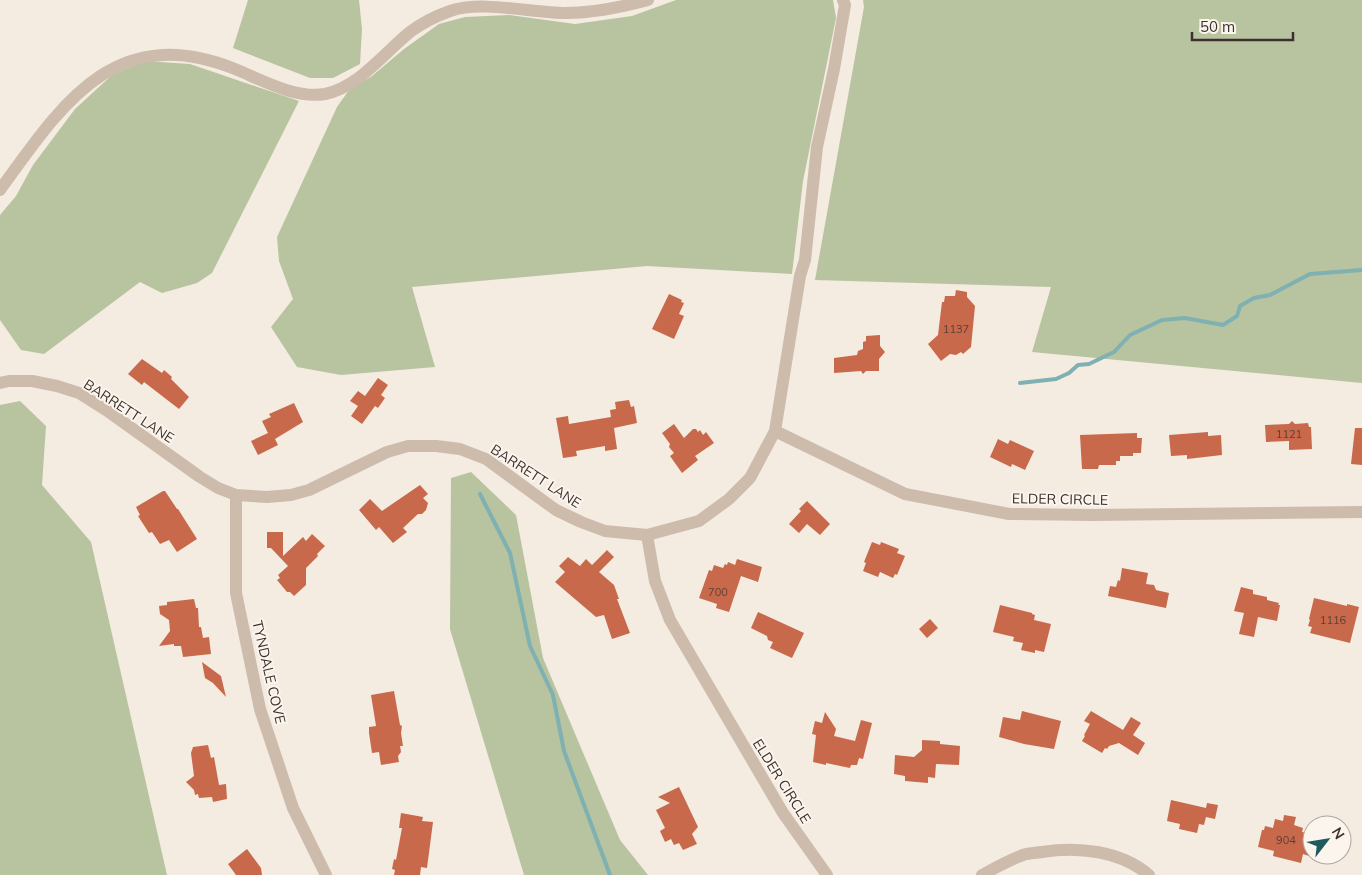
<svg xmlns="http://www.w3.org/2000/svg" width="1362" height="875" font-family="Mulish,sans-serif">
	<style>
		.green { fill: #b8c4a0 }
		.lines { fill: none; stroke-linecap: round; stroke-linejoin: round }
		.stream { stroke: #7fb0b2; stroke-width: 4 }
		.building { fill: #c8694b }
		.minor { stroke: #cdbbac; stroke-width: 12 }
		.labels { text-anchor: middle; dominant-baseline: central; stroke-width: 4; stroke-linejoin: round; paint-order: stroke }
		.number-label { font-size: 11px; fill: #5e3e33 }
		.street-label { font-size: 14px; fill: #3b302b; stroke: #fbf5ee }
	</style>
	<rect width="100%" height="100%" fill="#f4ebe1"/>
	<path class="green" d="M248,0h111l3,29 -2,35 -27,14h-23l-77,-30z
		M676,0h157l3,18 -33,163 -11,93 -145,-8 -235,21 23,80 -94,8 -44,-8 -26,-40 22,-28 -14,-38 -2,-24 60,-130 12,-17 23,-14 32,-27 35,-25 26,-7 44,-2 66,9 57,-8z
		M863,0h499v383l-330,-31 19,-65 -236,-7 49,-273z
		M145,61l45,3 109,37 -87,172 -15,10 -35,10 -22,-11 -96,72 -23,-4 -21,-30v-105l16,-19 17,-31 42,-56 37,-34z
		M20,401l26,25 -4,59 49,57 76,333h-167v-470z
		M471,472l45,43 27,143 77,182 28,35h-124l-74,-246 1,-151z"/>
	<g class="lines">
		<path class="stream" d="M1020,383l36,-4 13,-6 9,-8 11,-1 25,-12 16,-17 32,-15 23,-2 38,7 14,-9 3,-10 14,-8 16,-3 40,-21 52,-4
			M480,494l30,59 20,93 23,49 11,56 46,124"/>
	</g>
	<path class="building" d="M956,290l11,2v5l8,9 -4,41 -8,7 -2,-2 -5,3 -6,-1 -9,7 -13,-17 10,-9 4,-33h2l1,-6h10z
		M669,294l13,6 -1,2 3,1 -5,11 5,2 -10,23 -22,-10z
		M880,335v11l5,6 -6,7v12h-13l-3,3 -2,-3 -27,2v-15l23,-3 1,-4 5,-2v-7l3,-1v-5z
		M142,359l20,14 2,-3 8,7 -1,2 18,18 -10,12 -35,-27 -2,3 -14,-11z
		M378,378l10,7 -7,10 4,3 -7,10 -3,-2 -13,18 -11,-8 7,-10 -8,-5 8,-10 7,5z
		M629,400l2,7 3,-1 3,17 -23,5 3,21 -12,2v-5l-29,5 1,5 -14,2 -7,-40 12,-2 1,8 42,-7 -1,-7 6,-1 -1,-7z
		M294,403l9,19 -28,17 3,6 -20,10 -7,-14 17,-8 -6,-12 9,-4 -2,-3z
		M1292,421l3,3 13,-1 1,4h2l1,22 -23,1v-9l-23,1 -1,-17 24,-1z
		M674,424l10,14 9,-9h3l2,3 2,-2 3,5 3,-3 8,11 -19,13 3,4 -16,13 -12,-17 4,-3 -5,-6 1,-3 -8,-11z
		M1355,428h7v37l-11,-1z
		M1208,432v4l13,-1 1,20 -35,4v-4l-16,1 -2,-21z
		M1137,433v5h5l-1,15h-8v3h-13v5h-4v4h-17l-1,4h-16l-2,-34z
		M998,439l10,5 2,-4 24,11 -9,19 -13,-6 -1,3 -21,-10z
		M420,485l8,9 -5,4 5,5 -2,7 -4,4h-4l-15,14 4,4 -14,11 -14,-16 -3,3 -17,-20 11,-11 12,12z
		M163,491h2l12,18h1l19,30 -20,13 -8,-12 -9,4 -8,-12 -3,1 -11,-17 2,-1 -4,-8z
		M807,501l23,23 -10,11 -13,-11 -8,9 -10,-9 12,-13 -2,-2z
		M267,532h16v24l20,-19 3,4 6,-7 13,12 -8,8 1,2 -12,12v17l-12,11 -4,-4h-3l-10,-12 3,-2 -2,-3 10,-9 -17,-18h-4z
		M872,542l8,3 1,-3 18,7 -2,4 8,3 -8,19 -2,-1 -2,4 -13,-6 -2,5 -15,-6 3,-8 -2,-1z
		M607,550l7,7 -15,15 15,13 5,14h-2l13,34 -18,6 -8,-24 -8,2 -41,-35 10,-10 -6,-6 9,-9 12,9 6,-7 6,6z
		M737,559l25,8 -4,15 -17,-6 -12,36 -13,-4 1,-4 -18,-6 10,-28 3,1 2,-6 9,3 2,-4 2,1 1,-3 7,3z
		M1122,568l26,5 -2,11 8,1 2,5 13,3 -3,15 -58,-12 2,-10 6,1 2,-7 2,1z
		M1241,587l12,3v4l14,3v3l12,3 -1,2h2l-3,16 -19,-4 -4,20 -15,-3 5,-21 -10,-2z
		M1314,598l33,8v-2l12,3 -9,36 -40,-10 2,-6 -4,-1 2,-6 -1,-1z
		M194,599l2,9h2l1,19h2l2,11 6,-1 2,17 -28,3 -2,-11h-7v-2l-15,2 11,-15 -1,-11 -9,-6 -1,-8 8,-1v-3z
		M1000,605l32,8v1l3,1 -1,5 17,4 -7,28 -9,-2v3l-14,-3 2,-7 -10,-2 1,-4 -21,-5z
		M758,612l46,21 -12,25 -22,-10 3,-6 -5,-2 -1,-4 -16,-8z
		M930,619l8,9 -11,10 -8,-9z
		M202,662l19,14 5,21 -13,-14 -8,-5z
		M394,691l6,34 2,1 -1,7 2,13h-3l1,6 -3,4 1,6 -18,3 -2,-13 -7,1 -3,-20v-6l7,-1 -5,-31z
		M1022,711l39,10 -7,28 -30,-5 -25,-7 4,-20 17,3z
		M1091,711l32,19 8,-13 10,6 -8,12 12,8 -7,12 -19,-12 -10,3 -2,3 -2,-1 -3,5 -20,-12 3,-5 -1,-1 6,-11 -6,-3z
		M825,712l11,17 -2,7 21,5 6,-21 11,3 -9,36 -4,-1 -2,7h-6l-1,3 -24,-5v2l-13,-3 3,-27 -4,-1 3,-13 7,2z
		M922,740l18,1v3l20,2 -1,19 -23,-1 -1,14 -7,-1v6l-23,-2v-5l-11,-2 1,-19 19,2 8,-7z
		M208,745l3,13 3,-1 5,28 7,-1 1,15 -14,3 -1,-5 -13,1 -1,-4 -3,1 -1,-5 -8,-8 8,-6 -3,-23 2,-6z
		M679,787l19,40 -6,7 5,10 -14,6 -4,-7 -5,2 -3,-6 -6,3 -5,-11 5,-3 -9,-18 14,-7 -12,-6z
		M1171,800l35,8 1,-5 11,2 -3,14 -9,-2 -2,8 -5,-1 -2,9 -18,-4 1,-5 -13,-3z
		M401,813l22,4 -1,4 11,1 -6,46 -6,-1 -1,8h-26l1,-5 -3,-1 2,-10 2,1 6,-32h-3z
		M1284,815l12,2 -2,8 9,3 -1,4 10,2 -3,22 -6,-2 -2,9 -28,-7 1,-5 -16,-4 4,-17h2l1,-4 8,2 2,-9 8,2z
		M247,849l14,19 1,7h-26l-8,-11z"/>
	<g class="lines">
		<path class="minor" d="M0,190c63,-87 115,-169 235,-121 27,11 60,30 90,25 34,-7 59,-41 85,-62 12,-9 26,-16 40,-21 32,-11 82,2 116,2 28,0 56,-6 82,-13
			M0,383l9,-2h23l25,5 22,7 30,19 91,65 18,11 18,7 31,2 24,-2 18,-5 78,-38 21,-6h28l24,3 26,10 70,51 25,12 24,9 42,4 52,-14 30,-22 21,-21 25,-47 25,-155 5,-16 12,-113 17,-78 11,-64 -2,-5
			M775,431l130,63 104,20 83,1 270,-3
			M236,495v98l24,116 33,99 33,67
			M647,535l8,46 15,39 113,193 44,62
			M982,875c13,-7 27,-15 41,-20 6,-2 13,-2 19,-3 36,-6 79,-1 107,23"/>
	</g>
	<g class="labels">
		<g class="number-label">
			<text x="956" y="329">1137</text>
			<text x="1289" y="434">1121</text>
			<text x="718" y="592">700</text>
			<text x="1333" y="620">1116</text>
			<text x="1286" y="840">904</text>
		</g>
		<g class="street-label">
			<text transform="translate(129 411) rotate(33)">BARRETT LANE</text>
			<text transform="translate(536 476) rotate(33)">BARRETT LANE</text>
			<text transform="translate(1060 499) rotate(1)">ELDER CIRCLE</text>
			<text transform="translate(269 672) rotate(77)">TYNDALE COVE</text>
			<text transform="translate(782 781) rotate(58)">ELDER CIRCLE</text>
		</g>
	</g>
	<g transform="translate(1327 840) rotate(59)"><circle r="24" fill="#fbf5ee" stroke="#aea6a0"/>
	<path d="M0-4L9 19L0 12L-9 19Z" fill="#1f5a5e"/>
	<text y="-8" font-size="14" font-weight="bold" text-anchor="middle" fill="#3b302b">N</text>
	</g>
	<path d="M1192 32v8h101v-8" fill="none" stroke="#3b302b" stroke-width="2.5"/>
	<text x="1200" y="32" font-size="15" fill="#3b302b" stroke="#fbf5ee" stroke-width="4" paint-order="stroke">50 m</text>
</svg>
